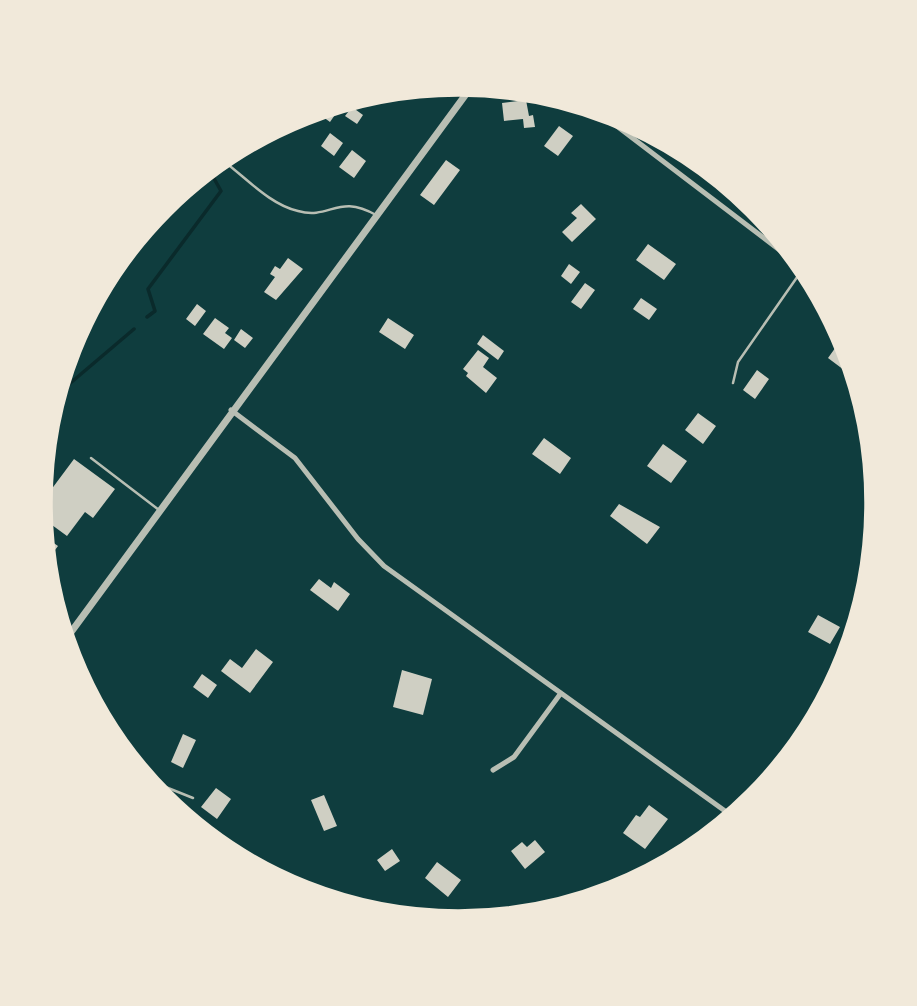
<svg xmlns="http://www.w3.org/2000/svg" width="917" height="1006" font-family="Commissioner,sans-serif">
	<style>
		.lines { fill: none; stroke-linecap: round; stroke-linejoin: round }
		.stream { stroke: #0a2a2b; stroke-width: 3.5 }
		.building { fill: #cfcfc3 }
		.service { stroke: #b8beb3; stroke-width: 2.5 }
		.minor { stroke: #b8beb3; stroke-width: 5 }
		.tertiary { stroke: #b8beb3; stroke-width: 7 }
		.rim { fill: none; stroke: #f1e9da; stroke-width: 3.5 }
	</style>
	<rect width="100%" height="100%" fill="#0f3d3e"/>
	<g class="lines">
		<path class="stream" d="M147,317l8,-6 -7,-22 73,-98 -10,-18
			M61,391l73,-62"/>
	</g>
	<path class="building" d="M526,100l3,16 4,-1 2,12 -11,1 -1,-9 -19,2 -2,-18z
		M341,106l-11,16 -15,-11z
		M352,107l11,8 -6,9 -12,-8z
		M559,126l14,10 -15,20 -14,-10z
		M330,133l13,10 -9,13 -13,-10z
		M352,150l14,11 -12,17 -15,-11z
		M446,160l14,10 -26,35 -14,-10z
		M581,204l15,15 -24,23 -10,-10 15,-14 -6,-5z
		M648,244l28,20 -12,16 -28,-20z
		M288,258l15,11 -27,31 -12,-8 11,-15 -5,-3 5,-8 5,3z
		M569,264l11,8 -9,12 -10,-8z
		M585,283l10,7 -14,19 -10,-7z
		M641,298l16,11 -8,11 -16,-11z
		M197,304l9,7 -11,15 -9,-7z
		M215,318l14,10 -4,5 7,5 -8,11 -21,-15z
		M388,318l26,17 -9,14 -26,-17z
		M241,329l12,9 -8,10 -11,-8z
		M483,335l21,16 -6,9 -21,-16z
		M843,337l7,25 -6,8 -16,-12z
		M478,350l11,8 -6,9 14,11 -11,15 -20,-17 2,-3 -5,-4z
		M757,370l12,9 -14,20 -12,-9z
		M698,413l18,13 -13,18 -18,-14z
		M544,438l27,20 -11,16 -28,-20z
		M663,444l24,17 -16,22 -24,-17z
		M74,459l41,30 -22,29 -8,-6 -18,24 -26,-19 -2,-11z
		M619,504l41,23 -13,17 -37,-28z
		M45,537l13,9 -9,12z
		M319,579l12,9 3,-6 16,12 -12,17 -28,-21z
		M818,615l22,12 -10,17 -22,-12z
		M851,643l-5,21 -2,3 -7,-5z
		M256,649l17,13 -23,31 -29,-22 9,-12 12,9z
		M402,670l30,9 -9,36 -30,-8z
		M202,674l15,11 -9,13 -15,-11z
		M183,734l13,6 -13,28 -12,-6z
		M216,788l15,11 -14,20 -16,-12z
		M324,795l13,31 -13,5 -13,-31z
		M649,805l19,14 -23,30 -22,-16 13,-18 4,2z
		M535,840l10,12 -20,17 -14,-18 11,-9 5,5z
		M392,849l8,12 -15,10 -8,-11z
		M437,862l24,18 -13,17 -23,-19z"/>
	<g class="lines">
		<path class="service" d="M226,163c21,16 45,42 72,48 33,9 40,-18 78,4
			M733,383l5,-21 62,-89
			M91,458l68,52
			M148,780l45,18"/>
		<path class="minor" d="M597,111l193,147
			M231,410l64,48 63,81 26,27 348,250
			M493,770l21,-13 47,-64"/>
		<path class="tertiary" d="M66,639l406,-553"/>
	</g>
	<path d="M0 0H917V1006H0ZM458 95H459A407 407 0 0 1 866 502V504A407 407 0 0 1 459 911H458A407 407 0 0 1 51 504V502A407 407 0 0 1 458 95Z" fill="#f1e9da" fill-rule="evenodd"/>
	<path class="rim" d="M458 95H459A407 407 0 0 1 866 502V504A407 407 0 0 1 459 911H458A407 407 0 0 1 51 504V502A407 407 0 0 1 458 95Z"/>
</svg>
